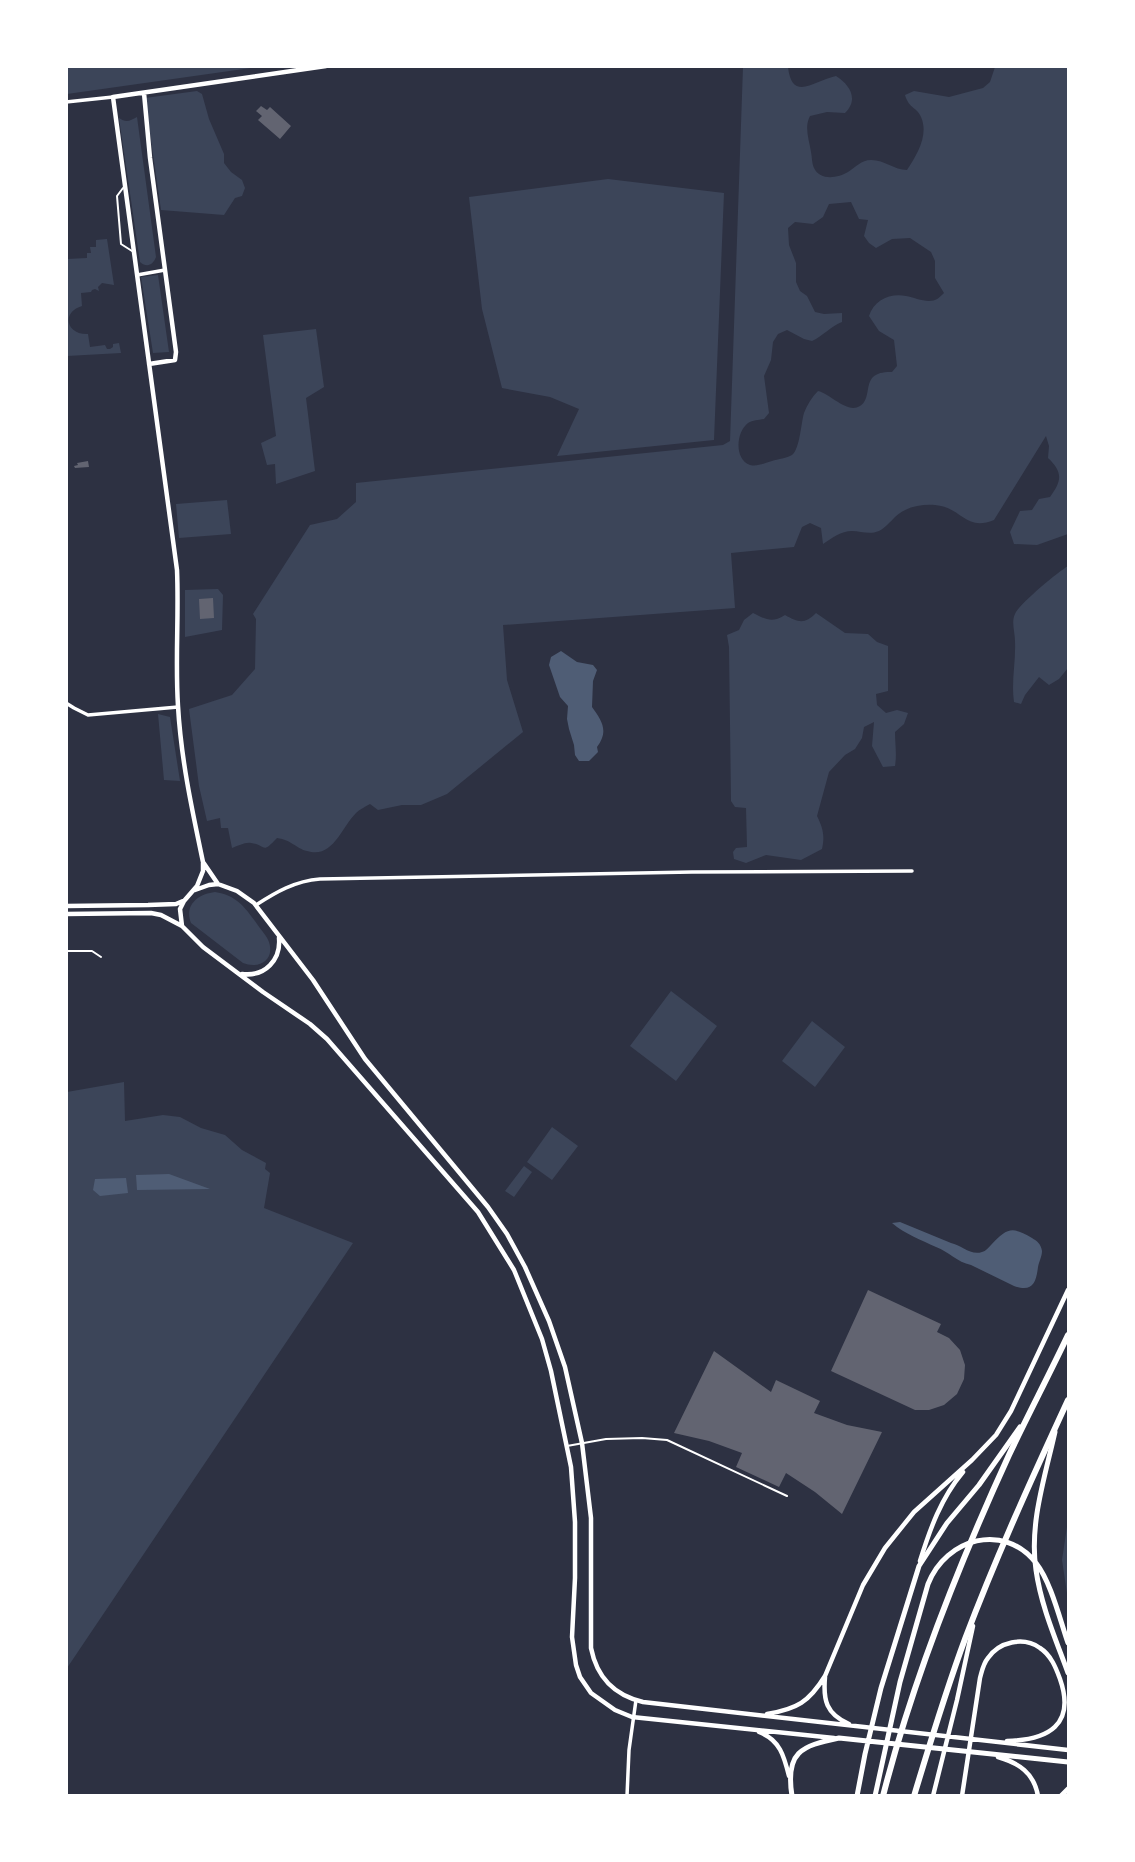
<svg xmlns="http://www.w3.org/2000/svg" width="1135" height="1862" font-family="'Golos Text',sans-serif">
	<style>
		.green { fill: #3c4559; fill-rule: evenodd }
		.water { fill: #4f5d75 }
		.building { fill: #626471 }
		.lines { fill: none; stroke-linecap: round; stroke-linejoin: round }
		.service { stroke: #fff; stroke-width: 2 }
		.minor { stroke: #fff; stroke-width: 3.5 }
		.tertiary { stroke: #fff; stroke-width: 4.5 }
		.secondary { stroke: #fff; stroke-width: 5 }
		.trunk { stroke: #fff; stroke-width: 6 }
	</style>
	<rect width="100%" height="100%" fill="#2d3142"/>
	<path class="green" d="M67,66h191v1l-191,27z
		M743,67h45c4,36 27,13 48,9 14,9 23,23 9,37l-18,-1 -17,4c-6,11 -1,23 1,36 1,5 1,12 3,16 6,13 24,10 34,4 8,-5 13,-12 23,-12 14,0 23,10 36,10 10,-15 22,-35 14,-53 -4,-10 -12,-8 -16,-22l9,-4 35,6 34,-9 7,-6 5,-15h73v467l-31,11 -23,-1 -4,-12 10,-21 12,-1 7,-11 11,-2c12,-16 13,-25 -2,-39l1,-12 -3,-10 -52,84c-29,12 -32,-13 -59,-15 -14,-1 -30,2 -40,12 -5,5 -10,11 -16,14 -10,4 -18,0 -27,0 -11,0 -20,7 -29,13l-2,-16 -11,-5 -8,4 -8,20 -63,6 4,55 -232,17 4,55 16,52 -76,62 -26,11h-19l-24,5 -8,-6c-5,3 -10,5 -14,9 -15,15 -23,46 -49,38 -12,-3 -15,-11 -30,-13 -16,17 -10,7 -26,5 -6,-1 -13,3 -19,5l-4,-20h-7l-1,-10 -13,3 -8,-35 -10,-77 43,-14 23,-26 1,-50 -3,-5 57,-89 27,-6 19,-17v-19l367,-38 7,-4zM851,202l8,17 9,1 -4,16 5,7 7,5 16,-9 18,-1 21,14 4,9v17l9,15c-5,5 -8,8 -15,8 -8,0 -16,-4 -23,-5 -16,-3 -32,4 -37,20l10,15 15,9 3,26 -5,6c-34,-1 -17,25 -32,34 -13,8 -29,-12 -42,-15 -6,6 -11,14 -14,22 -3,10 -4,36 -12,42 -5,3 -14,4 -20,6 -7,2 -15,6 -22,4 -16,-6 -14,-33 -2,-42 5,-3 10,-3 16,-4l5,-6 -5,-37 7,-16 2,-18 5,-8 9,-4 17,9 8,2c11,-5 19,-15 30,-19v-9l-18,1 -9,-2 -8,-16 -7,-5 -4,-9v-19l-7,-18 -1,-17 7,-6 18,2 10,-7 6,-13z
		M197,91l5,3 7,25 15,35v9l7,9 11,8 3,8 -3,8 -7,2 -11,17 -63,-5 -16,-112z
		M137,117l19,140c-3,8 -9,11 -16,5l-21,-144c7,5 11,3 18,-1z
		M608,179l116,14 -10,247 -157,16 22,-47 -29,-12 -48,-9 -20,-79 -13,-112z
		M107,239l7,46 -12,-2 -4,4 1,4 -4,-2 -3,1 -1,2 -10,1 1,13c-21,6 -16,29 6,28l2,13 15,-2 2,4h3l3,-2v-3l6,-1 2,10 -54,3v-97l20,-1v-5h4l-1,-6h6v-7z
		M158,275l11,77 -16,1 -12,-76z
		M316,329l8,58 -18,11 9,73 -39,13 -1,-20 -8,1 -6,-22 15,-7 -13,-101z
		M227,500l4,34 -52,4 -3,-34z
		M1068,566v102l-9,11 -10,6 -10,-8 -14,18 -4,9 -7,-2c-3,-20 2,-40 1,-61 0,-9 -4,-19 0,-27 4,-10 43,-42 53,-48z
		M218,589l5,6 -1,35 -37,7v-47z
		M753,613c14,7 19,10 32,2 14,8 20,9 31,-2l29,20 23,1 9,8 11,4v45l-12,3 1,11 9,8 11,-3 11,3 -4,11 -9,8c0,12 2,22 0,34l-12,1 -11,-21 2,-24 -10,5 -2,11 -7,11 -10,6 -16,17 -12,44c6,12 8,20 5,33l-21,11 -35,-5 -20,8 -12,-4 -1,-7 3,-4 11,-1 -1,-39 -11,-1 -4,-6 -2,-154 -2,-12 12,-5 5,-10z
		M158,714l12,3 10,64 -16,-1z
		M215,892c21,3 30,15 42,32 4,6 10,12 12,18 6,19 -11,27 -26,21l-52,-40c-7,-18 7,-29 24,-31z
		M671,991l46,35 -41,55 -46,-35z
		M812,1021l33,26 -30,40 -33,-26z
		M124,1082l1,39 38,-6 17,2 21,11 24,7 17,15 24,13 -1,6 5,4 -6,35 89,35 -286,425v-576z
		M552,1127l26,19 -26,34 -25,-18z
		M524,1166l8,6 -18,25 -9,-6z
		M1068,1520v80l-6,-40z"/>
	<path class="water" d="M561,651l16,11 16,3 4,5 -4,11 -1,26c10,14 17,24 5,40l1,5 -9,9h-10l-4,-6 -1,-10 -5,-16 -2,-10 1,-13 -8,-9 -11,-32 2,-8z
		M169,1174l41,15 -73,1 -1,-15z
		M126,1178l2,15 -28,3 -7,-6 2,-11z
		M900,1222l51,21c10,2 20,13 31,9 4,-1 6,-4 9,-7 16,-17 21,-19 41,-7 5,3 9,6 10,13 0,5 -3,11 -4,16 -2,17 -6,25 -24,19l-43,-21c-14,-3 -22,-13 -35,-18 -15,-7 -31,-13 -44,-24z"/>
	<path class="building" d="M261,106l6,4 3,-3 21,19 -11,13 -22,-19 4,-4 -6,-5z
		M88,461l1,6 -14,1 -1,-2 4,-1 -1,-2z
		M213,598l1,20 -14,1 -1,-20z
		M868,1290l73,34 -4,8 12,6 11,12 5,15 -1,14 -7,15 -13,11 -15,5h-14l-84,-39z
		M714,1351l57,41 5,-12 44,21 -6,12 33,12 35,7 -40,82 -27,-22 -29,-19 -7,14 -43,-20 6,-14 -33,-12 -35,-8z"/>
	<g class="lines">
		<path class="service" d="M123,188l-6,8 4,48 11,7
			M66,951h26l9,6
			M567,1446l39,-7 36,-1 25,2 120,56"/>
		<path class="minor" d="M66,102l47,-5
			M137,275l28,-5
			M66,703l8,5 14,7 90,-8
			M256,905c20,-13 39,-24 64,-26l372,-7 220,-1
			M627,1796l2,-46 7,-50"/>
		<path class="tertiary" d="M326,66l-213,31 64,473c2,46 -2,91 1,136 3,53 14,104 25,156v9l-6,15 -13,15 -4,8 2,17 21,21 60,45 47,32 17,15 151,173 36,58 28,69 9,32 20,96 4,55v56l-3,59 4,28 4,12 11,16 24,17 17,7 202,21
			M144,93l6,65 26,194 -1,8 -26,4
			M203,862l15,22
			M195,890l14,-5 9,-1 19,7 17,12 59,77 52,79 123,148 19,27 18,33 24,54 16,46 17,76 9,75v130c6,30 23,47 52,54l425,48
			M66,906l82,-1 28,-1 7,-3
			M66,914l85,-1 10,2 21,11
			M242,974c23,3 39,-14 37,-36
			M920,1561c10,-32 21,-63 43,-89
			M825,1677c-2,23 1,37 24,47
			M767,1714c30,-5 42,-12 58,-38l38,-91 22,-37 29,-36 58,-52 24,-25 15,-24 57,-121
			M759,1732c21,8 25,24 30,44
			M998,1757c21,6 36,16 40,39
			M933,1796l24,-96 16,-74
			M962,1796l18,-118c2,-7 3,-14 8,-20 11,-16 35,-22 52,-10 11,7 16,20 20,31 16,46 -12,61 -53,62"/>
		<path class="secondary" d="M1055,1432c-10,45 -26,92 -19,138 5,36 20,70 32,103
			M792,1796c-7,-44 9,-50 47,-58l229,24
			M857,1796l8,-42 16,-66 38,-122 28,-43 32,-38 41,-58
			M875,1796l25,-114 28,-98c18,-46 76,-62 108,-21 15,19 24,57 32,80
			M1061,1796l7,-7"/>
		<path class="trunk" d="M883,1796c30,-117 76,-232 126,-341 19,-40 40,-80 59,-120
			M914,1796c16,-53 32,-106 51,-157 31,-82 67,-161 103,-239"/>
	</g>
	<rect width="1135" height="1862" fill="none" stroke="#ffffff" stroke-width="136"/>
</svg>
